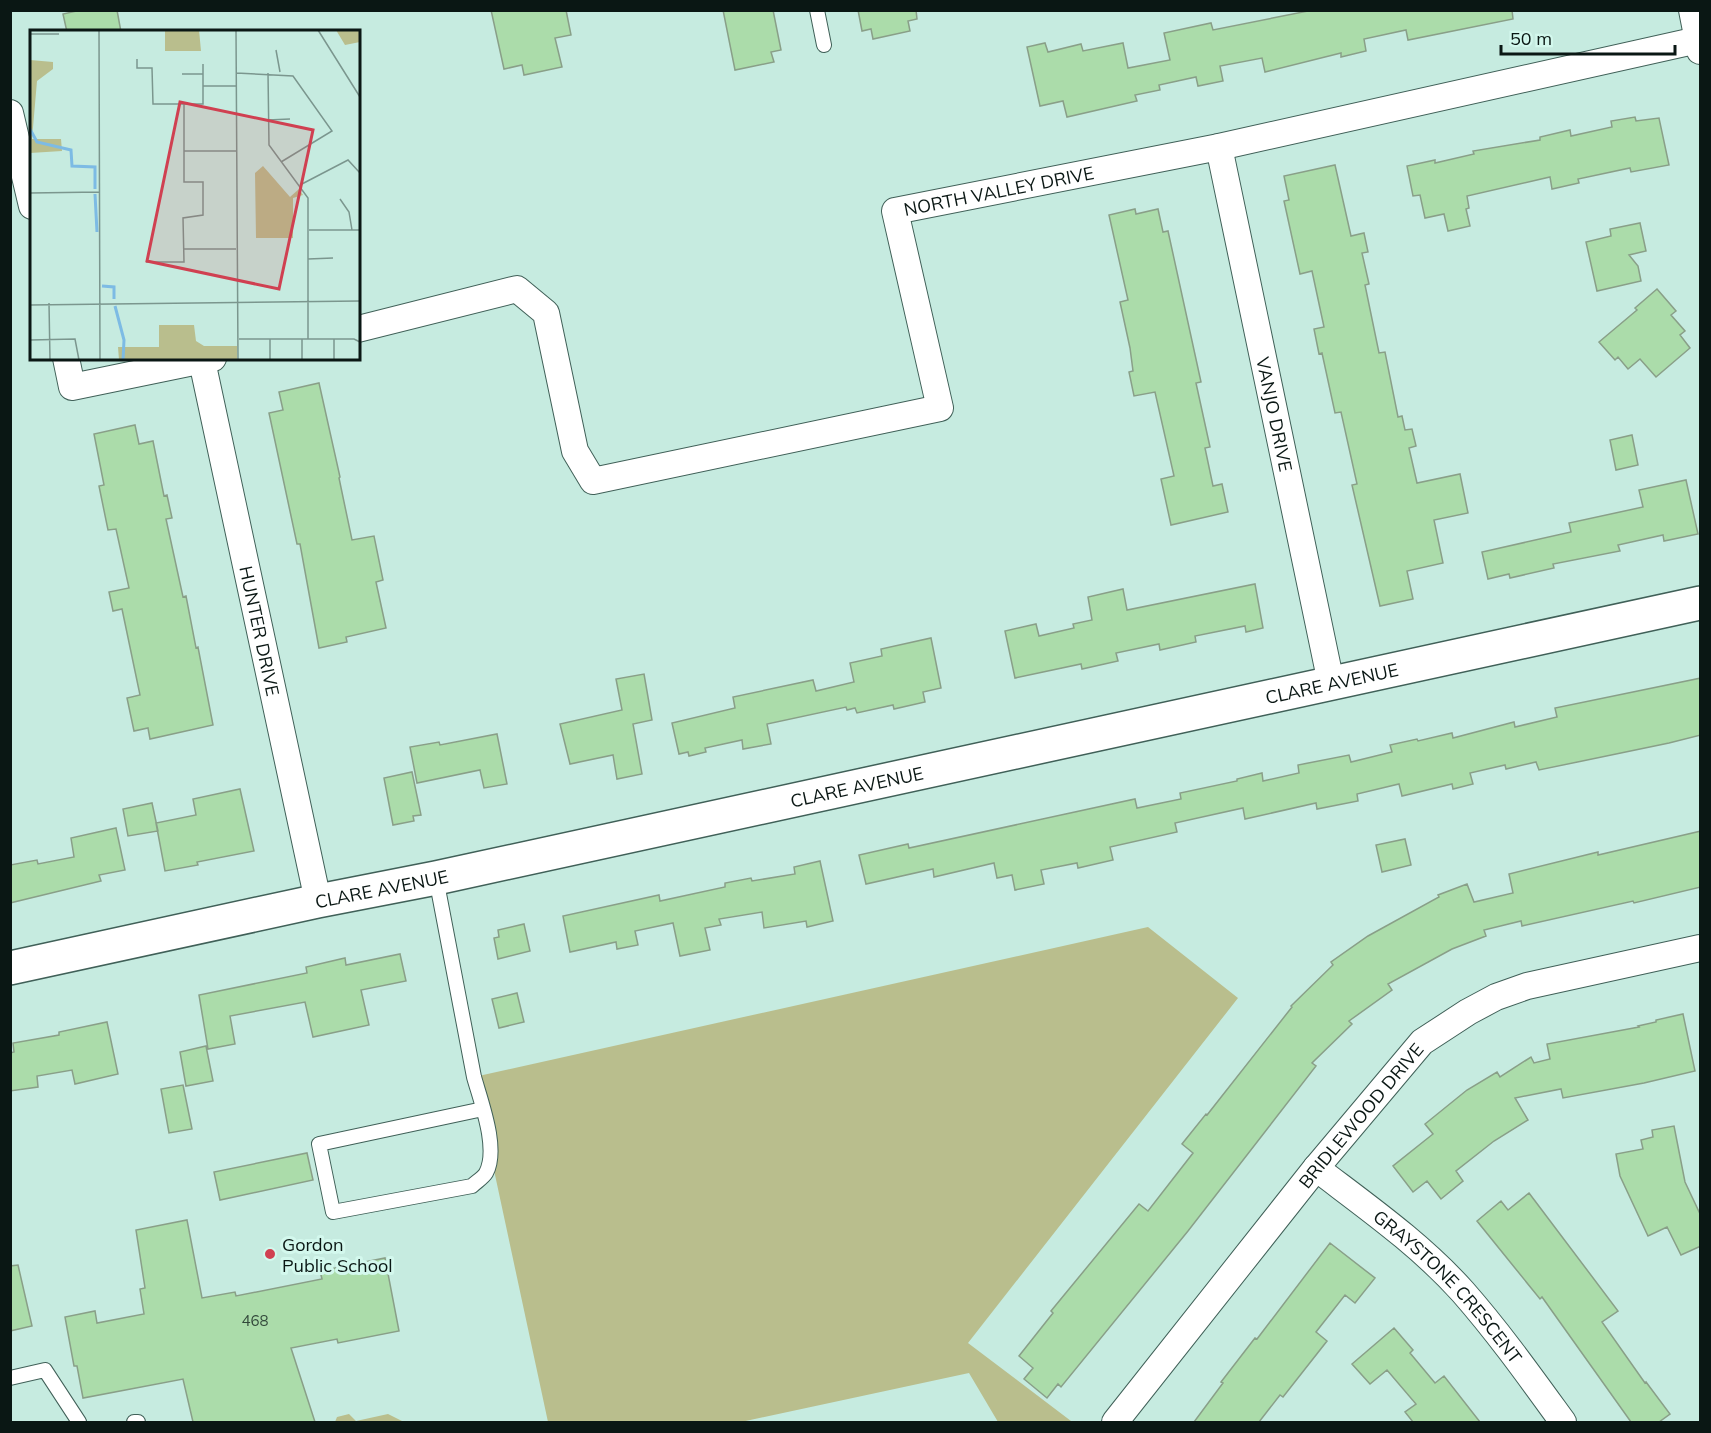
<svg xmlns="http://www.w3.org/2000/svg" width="1711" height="1433" font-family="Mulish,sans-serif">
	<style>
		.green { fill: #b9be8d }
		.building { fill: #abdcaa; stroke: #899f88; stroke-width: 1.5 }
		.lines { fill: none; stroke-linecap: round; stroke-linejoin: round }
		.lane-casing { stroke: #406058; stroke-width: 16 }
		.street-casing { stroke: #406058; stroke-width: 28 }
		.secondary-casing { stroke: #406058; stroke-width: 36 }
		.lane { stroke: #fff; stroke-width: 14 }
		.street { stroke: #fff; stroke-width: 26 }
		.secondary { stroke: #fff; stroke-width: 33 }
		.poi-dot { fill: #d04051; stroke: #d3f8ed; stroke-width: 2 }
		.labels { text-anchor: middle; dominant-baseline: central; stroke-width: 6; stroke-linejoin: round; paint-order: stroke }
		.number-label { font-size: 15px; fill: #32483a }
		.street-label { font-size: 18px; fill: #0a1714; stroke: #d3f8ed }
		.poi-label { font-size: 18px; fill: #0a1714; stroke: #d3f8ed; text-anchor: start }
		.inset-river { fill: none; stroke: #7dbbe4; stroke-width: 3 }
		.inset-road { fill: none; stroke: #7b968e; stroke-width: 1.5 }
		.view { fill: #d04051; fill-opacity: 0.15; stroke: #d04051; stroke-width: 3 }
		.inset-edge { fill: none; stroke: #0a1714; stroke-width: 3 }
	</style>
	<rect width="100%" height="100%" fill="#c6ebe0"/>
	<path class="green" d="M1148,927l90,71 -270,345 103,78 -1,1h-72l-29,-49 -228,49h-193l-74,-345z
		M349,1414l7,7 32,-7 16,8h-69l2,-5z"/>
	<path class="building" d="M81,10h36l4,22h-54l-4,-18z
		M491,10h75l5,25 -16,3 7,29 -38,8 -2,-10 -18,4z
		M723,10h50l8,40 -10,2 3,10 -39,8z
		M858,10h58l1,9 -9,2 2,10 -37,8 -2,-10 -9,2z
		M1313,10h199l1,9 -105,21 -2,-10 -42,9 2,12 -25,6v-4l-76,19 -3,-14 -42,8 3,15 -25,5 -2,-9 -37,8 1,5 -25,5 2,6 -70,16 -4,-16 -23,5 -13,-59 18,-4 3,9 33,-8 2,7 40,-8 5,25 42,-8 -6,-27 47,-10 2,7z
		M1635,117l1,4 23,-3 10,47 -38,7 -1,-4 -52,11 1,4 -27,6 -2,-12 -83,19 2,12 -3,1 4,17 -22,5 -4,-17 -19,4 -5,-23 -7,1 -6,-30 28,-6v3l39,-9 -1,-3 67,-11v-3l30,-7 1,6 41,-9 -1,-6z
		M1335,165l16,71 13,-3 4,19 -6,1 7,31 -4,1 14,68 6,-1 13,65 4,-1 3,14 7,-1 4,17 -7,2 8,35 43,-9 8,39 -34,7 9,43 -36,8 6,28 -33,7 -28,-121 5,-1 -16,-72 -6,1 -13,-60 -3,1 -5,-25 10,-2 -12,-56 -12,3 -16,-73 5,-1 -5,-24z
		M1135,209l1,5 22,-5 5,23 5,-1 33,151 -5,1 14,64 -5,1 8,38 9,-2 6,28 -57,13 -10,-46 13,-3 -19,-84 -21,4 -5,-24 4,-1 -3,-23 -10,-46 8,-2 -19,-85z
		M1640,223l6,28 -17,4 9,11 3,15 -44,10 -11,-49 25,-6 -1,-7z
		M1657,289l19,22 -5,4 14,16 -5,4 10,13 -34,29 -16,-18 -12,10 -10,-12 -3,3 -16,-18 38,-32 -2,-2z
		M319,383l21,94 -1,1 13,62 22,-4 9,44 -7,2 10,46 -40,9 1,5 -28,6 -19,-104h-3l-28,-131 14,-3 -4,-18z
		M135,425l4,19 14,-3 11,55 3,-1 5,23 -6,1 17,78 3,-1 10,52 2,-1 15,78 -63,14 -2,-11 -14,3 -7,-33 13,-3 -18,-86 -9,2 -4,-19 20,-4 -13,-59 -8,1 -9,-44 5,-1 -10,-51z
		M1632,435l6,30 -22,5 -6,-30z
		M1686,480l12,54 -34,7 -1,-6 -45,10 2,6 -67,13 1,4 -44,10 -1,-4 -21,5 -6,-27 89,-20 -2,-9 74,-16 -4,-17z
		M1255,584l8,44 -17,4 -1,-6 -50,10 1,6 -36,8 -1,-6 -43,9 2,8 -36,8 -1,-5 -66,14 -10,-47 31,-7 3,12 35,-8 -1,-4 19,-4 -4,-23 35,-8 4,21z
		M931,638l10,50 -18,4 2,10 -31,7 -1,-4 -36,8 -2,-5 -8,2 -1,-3 -79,17 4,20 -28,5 -1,-9 -37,8 1,4 -17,4 -1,-4 -9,2 -7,-31 63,-15 -2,-11 80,-17 3,11 38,-9 -4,-19 32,-7 -1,-7z
		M644,674l8,46 -19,4 9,50 -25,5 -4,-24 -43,9 -10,-40 62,-14 -6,-31z
		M1701,678v57l-32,8 -130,27 -3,-8 -30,7 -1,-4 -35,8 3,11 -20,5 -1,-5 -50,12 -3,-12 -42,10 1,7 -41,8 -1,-6 -71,16 -2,-11 -68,15 2,9 -67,15 3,13 -35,8 -1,-5 -36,7 3,14 -29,6 -3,-15 -15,3 -3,-15 -60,14 -1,-8 -67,15 -7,-29 49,-11 1,4 226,-49 2,9 44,-9 -1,-6 57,-12v-2l25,-6 1,8 36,-8 -1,-8 51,-10 2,7 41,-10 -2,-7 27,-6 1,2 34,-8 1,5 61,-16 1,5 42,-10 -2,-9z
		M497,734l10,50 -23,4 -4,-18 -63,13 -7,-36 29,-5 1,3z
		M412,772l9,43 -8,1 1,5 -21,4 -9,-47z
		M240,789l14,62 -57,11 1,3 -33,6 -9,-48 40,-8 -3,-16z
		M152,803l6,28 -30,5 -5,-27z
		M116,828l9,42 -26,5 2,6 -91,22v-38l27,-5 1,4 36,-7 -3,-19z
		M1701,831v56l-67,16 -1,-2 -111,25 -1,-5 -37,9 2,6 -34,13 -64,35 4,6 -43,31 3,3 -40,39 4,3 -128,165 -127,156 -3,-3 -11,14 -23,-19 9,-11 -14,-12 34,-43 -2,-2 88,-107 9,7 45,-58 -11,-9 24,-30 1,1 85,-108 -1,-1 42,-41 -2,-3 37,-26 71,-39 -1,-2 29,-11 7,18 39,-9 -4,-19 89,-22v3z
		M1405,839l6,26 -29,7 -6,-27z
		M820,861l13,60 -26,6 -1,-6 -42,7 -2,-16 -43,7 2,6 -16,3 5,22 -30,6 -7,-33 -38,8 3,14 -21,4 -1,-7 -46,10 -7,-36 96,-21 1,6 65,-14v-4l26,-5 1,3 43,-7 -1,-7z
		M524,924l6,27 -32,8 -4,-21 5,-1 -1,-7z
		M400,954l6,27 -45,9 8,35 -56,12 -8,-35 -75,14 5,28 -27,5 -9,-54 108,-22 -1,-6 39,-9 1,7z
		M517,993l7,29 -25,6 -7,-29z
		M1683,1014l12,57 -51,12 -81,15 -2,-9 -46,9 13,22 -34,21 -38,30 7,10 -22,18 -14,-18 -14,11 -20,-26 40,-32 -8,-10 42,-34 30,-18 3,5 31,-20 3,6 16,-4 -3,-15 92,-17 -1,-1 18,-4v-2z
		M107,1022l11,52 -43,10 -3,-14 -35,6 1,11 -28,4v-38l4,-1 -1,-9 46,-8v-3z
		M206,1046l7,35 -27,5 -6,-34z
		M183,1085l9,44 -23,4 -8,-44z
		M1674,1126l11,56 16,34v30l-20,9 -14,-28 -19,9 -28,-60 -4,-22 27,-5 -2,-9 12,-3 -1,-7z
		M307,1153l6,27 -93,20 -6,-28z
		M1529,1193l89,118 -16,11 43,61 1,-1 24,32 -11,8h-28l-89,-125 -2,2 -63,-78 24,-20 7,9z
		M187,1220l15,78 33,-6 1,4 86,-17 -2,-8 65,-13 14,73 -61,12 -1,-4 -46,9 24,74h-122l-10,-43 -100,19 -6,-32h-3l-9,-49 30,-6 2,12 47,-9 -4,-25 5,-1 -9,-58z
		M1330,1243l45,35 -20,25 -10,-8 -29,37 11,9 -44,56 -3,-2 -21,27h-65l29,-39 -2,-1 34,-44 2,1z
		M18,1265l14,61 -22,5v-65z
		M1394,1328l19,22 -3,3 25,30 9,-7 36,46h-67l-8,-10 11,-8 -29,-34 -17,14 -18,-20z"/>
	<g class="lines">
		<defs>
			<path id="lane" d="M817,10l7,35
				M436,878l38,199c7,25 25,72 12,96 -3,5 -10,9 -14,13l-139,26 -14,-68 164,-35
				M10,1378l35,-8 34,52
				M134,1422h4"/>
			<g id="street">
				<path d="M1692,10l8,41"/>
				<path d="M10,113l22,93"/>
				<path id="s1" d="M1219,147l112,536"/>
				<path id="s2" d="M358,329l159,-40 29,24 29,138 18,30 347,-73 -45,-197 324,-64 479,-107"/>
				<path d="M66,358l6,29 141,-29"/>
				<path id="s3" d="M202,361l116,540"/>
				<path id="s4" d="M1316,1168c51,39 104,76 147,124 36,41 68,86 100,130"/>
				<path id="s5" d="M1115,1422l201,-254 106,-126 46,-30 28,-15 31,-11 173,-38"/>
			</g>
			<g id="secondary">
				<path id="s6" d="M10,968l308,-67 118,-23 1264,-275"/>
			</g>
		</defs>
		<use href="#lane" class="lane-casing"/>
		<use href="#street" class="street-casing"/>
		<use href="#secondary" class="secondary-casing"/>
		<use href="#lane" class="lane"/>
		<use href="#street" class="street"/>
		<use href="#secondary" class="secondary"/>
	</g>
	<circle class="poi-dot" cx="270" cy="1254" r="6"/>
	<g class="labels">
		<g class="number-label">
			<text x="255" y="1320">468</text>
		</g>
		<g class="street-label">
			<text stroke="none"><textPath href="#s2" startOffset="1040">NORTH VALLEY DRIVE</textPath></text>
			<text stroke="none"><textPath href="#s1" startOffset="273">VANJO DRIVE</textPath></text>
			<text stroke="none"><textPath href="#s3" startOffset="276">HUNTER DRIVE</textPath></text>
			<text stroke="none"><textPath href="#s6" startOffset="1352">CLARE AVENUE</textPath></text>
			<text stroke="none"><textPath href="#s6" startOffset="866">CLARE AVENUE</textPath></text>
			<text stroke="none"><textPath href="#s6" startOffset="380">CLARE AVENUE</textPath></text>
			<text stroke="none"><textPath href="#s5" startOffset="393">BRIDLEWOOD DRIVE</textPath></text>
			<text stroke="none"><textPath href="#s4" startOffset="178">GRAYSTONE CRESCENT</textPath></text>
		</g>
		<g class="poi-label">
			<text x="282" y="1244">Gordon<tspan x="282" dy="21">Public School</tspan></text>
		</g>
	</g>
	<g transform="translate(30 30)">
		<rect width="330" height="330" fill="#c6ebe0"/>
		<path d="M135,0h34l2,21h-36zM306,0h24v12l-15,3zM0,30l23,2v7l-16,12 -5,58h29l1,12 -32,2zM233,136l27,31 9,-8 4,6 -10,3v40h-37l-1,-65zM129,295h35l2,16 8,5h33v14h-118l-1,-13h41z" fill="#b9be8d"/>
		<path class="inset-river" d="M0,99l7,13 34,8 1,16 23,1v22M65,164l2,38M72,256l12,1v12M85,276l9,34 -1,20"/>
		<path class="inset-road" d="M69,0l1,330M206,0l2,330M288,0l42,67M0,4h29M246,20l4,22M107,29v9h15l1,36h50v-40M206,43l57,3 39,55 -51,31M238,43l1,72 39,53v141M152,44h21M173,56h33M238,90l22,-1M154,121h52M270,155l48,-25 12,13M0,163l70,-1M310,169l9,13 3,18M279,200h51M154,219h52M278,229l25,-1M116,232h38l-1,-44 20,-3v-33h-19v-78M19,273l1,57M0,275l330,-4M209,309h115l6,3M304,309v21M0,310l45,-1 4,21M240,330v-21M272,330v-21"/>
		<path class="view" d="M150,72l133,28 -34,159 -132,-28z"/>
		<rect width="330" height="330" class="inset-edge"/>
	</g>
	<rect width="1711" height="1433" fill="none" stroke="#0a1714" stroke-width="24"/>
	<path d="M1501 45v9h174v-9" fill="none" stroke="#0a1714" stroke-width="3"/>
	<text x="1510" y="45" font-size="18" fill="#0a1714" stroke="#d3f8ed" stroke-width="4.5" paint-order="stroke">50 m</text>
</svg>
